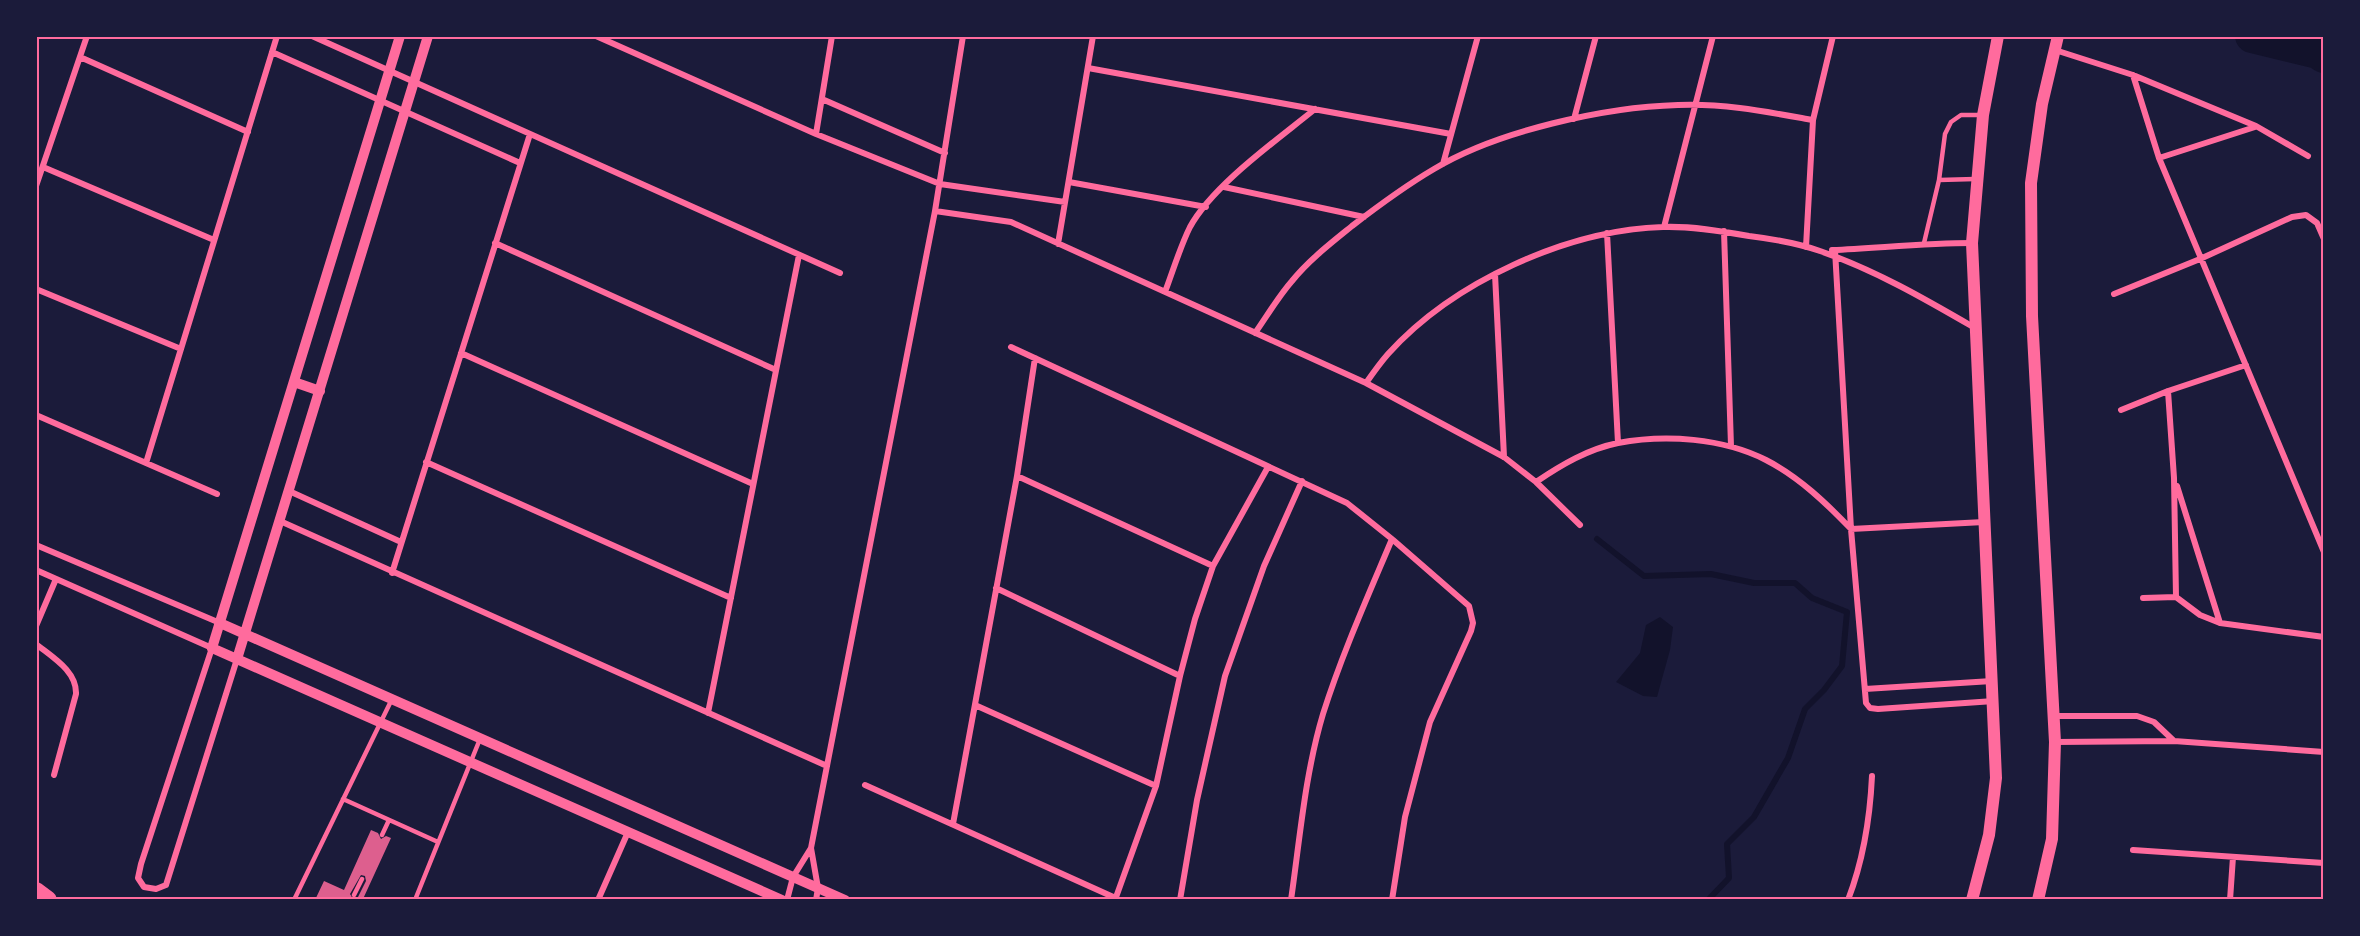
<svg xmlns="http://www.w3.org/2000/svg" width="2360" height="936" font-family="'Titillium Web',sans-serif">
	<style>
		.water { fill: #12122b }
		.lines { fill: none; stroke-linecap: round; stroke-linejoin: round }
		.stream { stroke: #12122b; stroke-width: 6 }
		.river { stroke: #12122b; stroke-width: 34 }
		.building { fill: #dd5f8e; fill-rule: evenodd }
		.service { stroke: #ff6b9d; stroke-width: 4.5 }
		.minor { stroke: #ff6b9d; stroke-width: 6 }
		.tertiary { stroke: #ff6b9d; stroke-width: 10 }
		.secondary { stroke: #ff6b9d; stroke-width: 12 }
		.motorway { stroke: #ff6b9d; stroke-width: 18 }
		.neatline { fill: none; stroke: #ff6b9d; stroke-width: 2 }
	</style>
	<rect width="100%" height="100%" fill="#1b1b3a"/>
	<path class="water" d="M1660,617l13,10 -3,23 -13,47 -14,-1 -27,-14 24,-29 6,-28z"/>
	<g class="lines">
		<path class="stream" d="M1597,539l47,37 67,-2 43,9h41l17,15 35,14 -5,54 -18,24 -19,19 -17,49 -34,59 -27,27 2,34 -21,22"/>
		<path class="river" d="M2252,36l66,16 6,4"/>
	</g>
	<path class="building" d="M371,830l7,3 3,6 5,-3 5,2 -28,61 3,1h-51l9,-19 20,9zM361,875l4,1 1,5 -8,16 -5,2 -3,-5z"/>
	<g class="lines">
		<path class="service" d="M1939,180l36,-1
			M1924,243l15,-63 6,-46 6,-12 10,-7h22
			M343,799l95,43
			M382,835l7,-15
			M354,895l8,-16
			M294,900l98,-201
			M415,900l65,-161"/>
		<path class="minor" d="M312,36l528,237
			M596,36l220,98 124,50 125,18
			M2055,50l78,25 123,51 52,30
			M272,52l248,111
			M80,57l168,75
			M1088,68l363,66
			M2133,75l26,83 165,394
			M822,99l123,54
			M1574,119l22,-83
			M816,134l16,-98
			M2159,158l96,-31
			M1443,164l35,-128
			M43,167l171,73
			M1069,182l137,25
			M36,186l51,-150
			M1224,187l140,30
			M935,211l76,11 355,161 138,74 32,25 44,43
			M1664,227l49,-191
			M1724,231l7,215
			M1607,233l11,210
			M495,243l281,127
			M1058,244l35,-208
			M1806,247l7,-127 20,-84
			M1832,250c47,-2 93,-7 140,-7
			M1835,250l16,279 15,174 4,5 8,1 116,-8
			M1495,274l9,183
			M36,289l145,60
			M1165,292c8,-21 15,-45 25,-65 23,-42 87,-87 125,-118
			M2114,294l86,-35 92,-42 14,-2 11,8 7,16
			M1255,333c12,-17 23,-36 37,-52 17,-21 39,-38 60,-55 26,-20 53,-40 82,-57 63,-38 171,-62 244,-64 45,-2 90,7 135,15
			M1011,347l336,156 45,36 77,67 4,17 -2,8 -41,91 -25,95 -13,83
			M461,353l292,131
			M1366,383c7,-10 14,-20 22,-29 65,-72 179,-124 275,-127 28,-1 58,4 86,9 24,3 48,7 71,15 55,19 105,48 155,77
			M2168,391l6,87 2,119 24,18 20,8 104,14
			M2121,410l47,-19 78,-26
			M36,415l181,79
			M426,462l305,136
			M146,463l131,-427
			M1017,476l196,90
			M1536,482c25,-17 52,-33 82,-39 47,-9 105,-5 148,17 33,17 60,43 85,69l133,-7
			M2177,486l43,137
			M289,491l112,51
			M280,521l547,245
			M36,545l184,78
			M36,570l176,78 -71,216 -3,14 6,9 12,2 10,-4 71,-226
			M392,573l138,-439
			M996,588l184,88
			M2143,598l33,-1
			M36,626l20,-47
			M36,644c16,13 41,27 40,50l-22,81
			M1865,689l127,-8
			M975,705l181,81
			M708,713l91,-458
			M2055,716h82l17,6 20,19
			M2055,742l119,-1 150,11
			M865,785l255,115
			M953,824l64,-348 18,-118
			M811,848l7,40 -2,12
			M2133,850l191,13
			M598,900l30,-68
			M787,900l6,-23 18,-29 124,-637 28,-175
			M1115,900l41,-114 24,-110 15,-57 18,-53 55,-99
			M1180,900l17,-100 28,-124 39,-110 38,-85
			M1291,900c9,-62 14,-126 32,-186 19,-60 45,-118 69,-175
			M1848,900c15,-39 22,-82 24,-124
			M2230,900l3,-43"/>
		<path class="tertiary" d="M400,36l-188,612 570,252
			M294,382l26,9
			M220,623l625,277
			M237,659l191,-623"/>
		<path class="secondary" d="M1972,900l17,-65 7,-57 -24,-535 11,-128 15,-79
			M2038,900l14,-61 3,-97 -23,-426 -1,-133 11,-79 16,-68"/>
		<path class="motorway" d="M36,891l12,9"/>
	</g>
	<rect width="2360" height="936" fill="none" stroke="#1b1b3a" stroke-width="75"/>
	<rect x="38" y="38" width="2284" height="860" class="neatline"/>
</svg>
